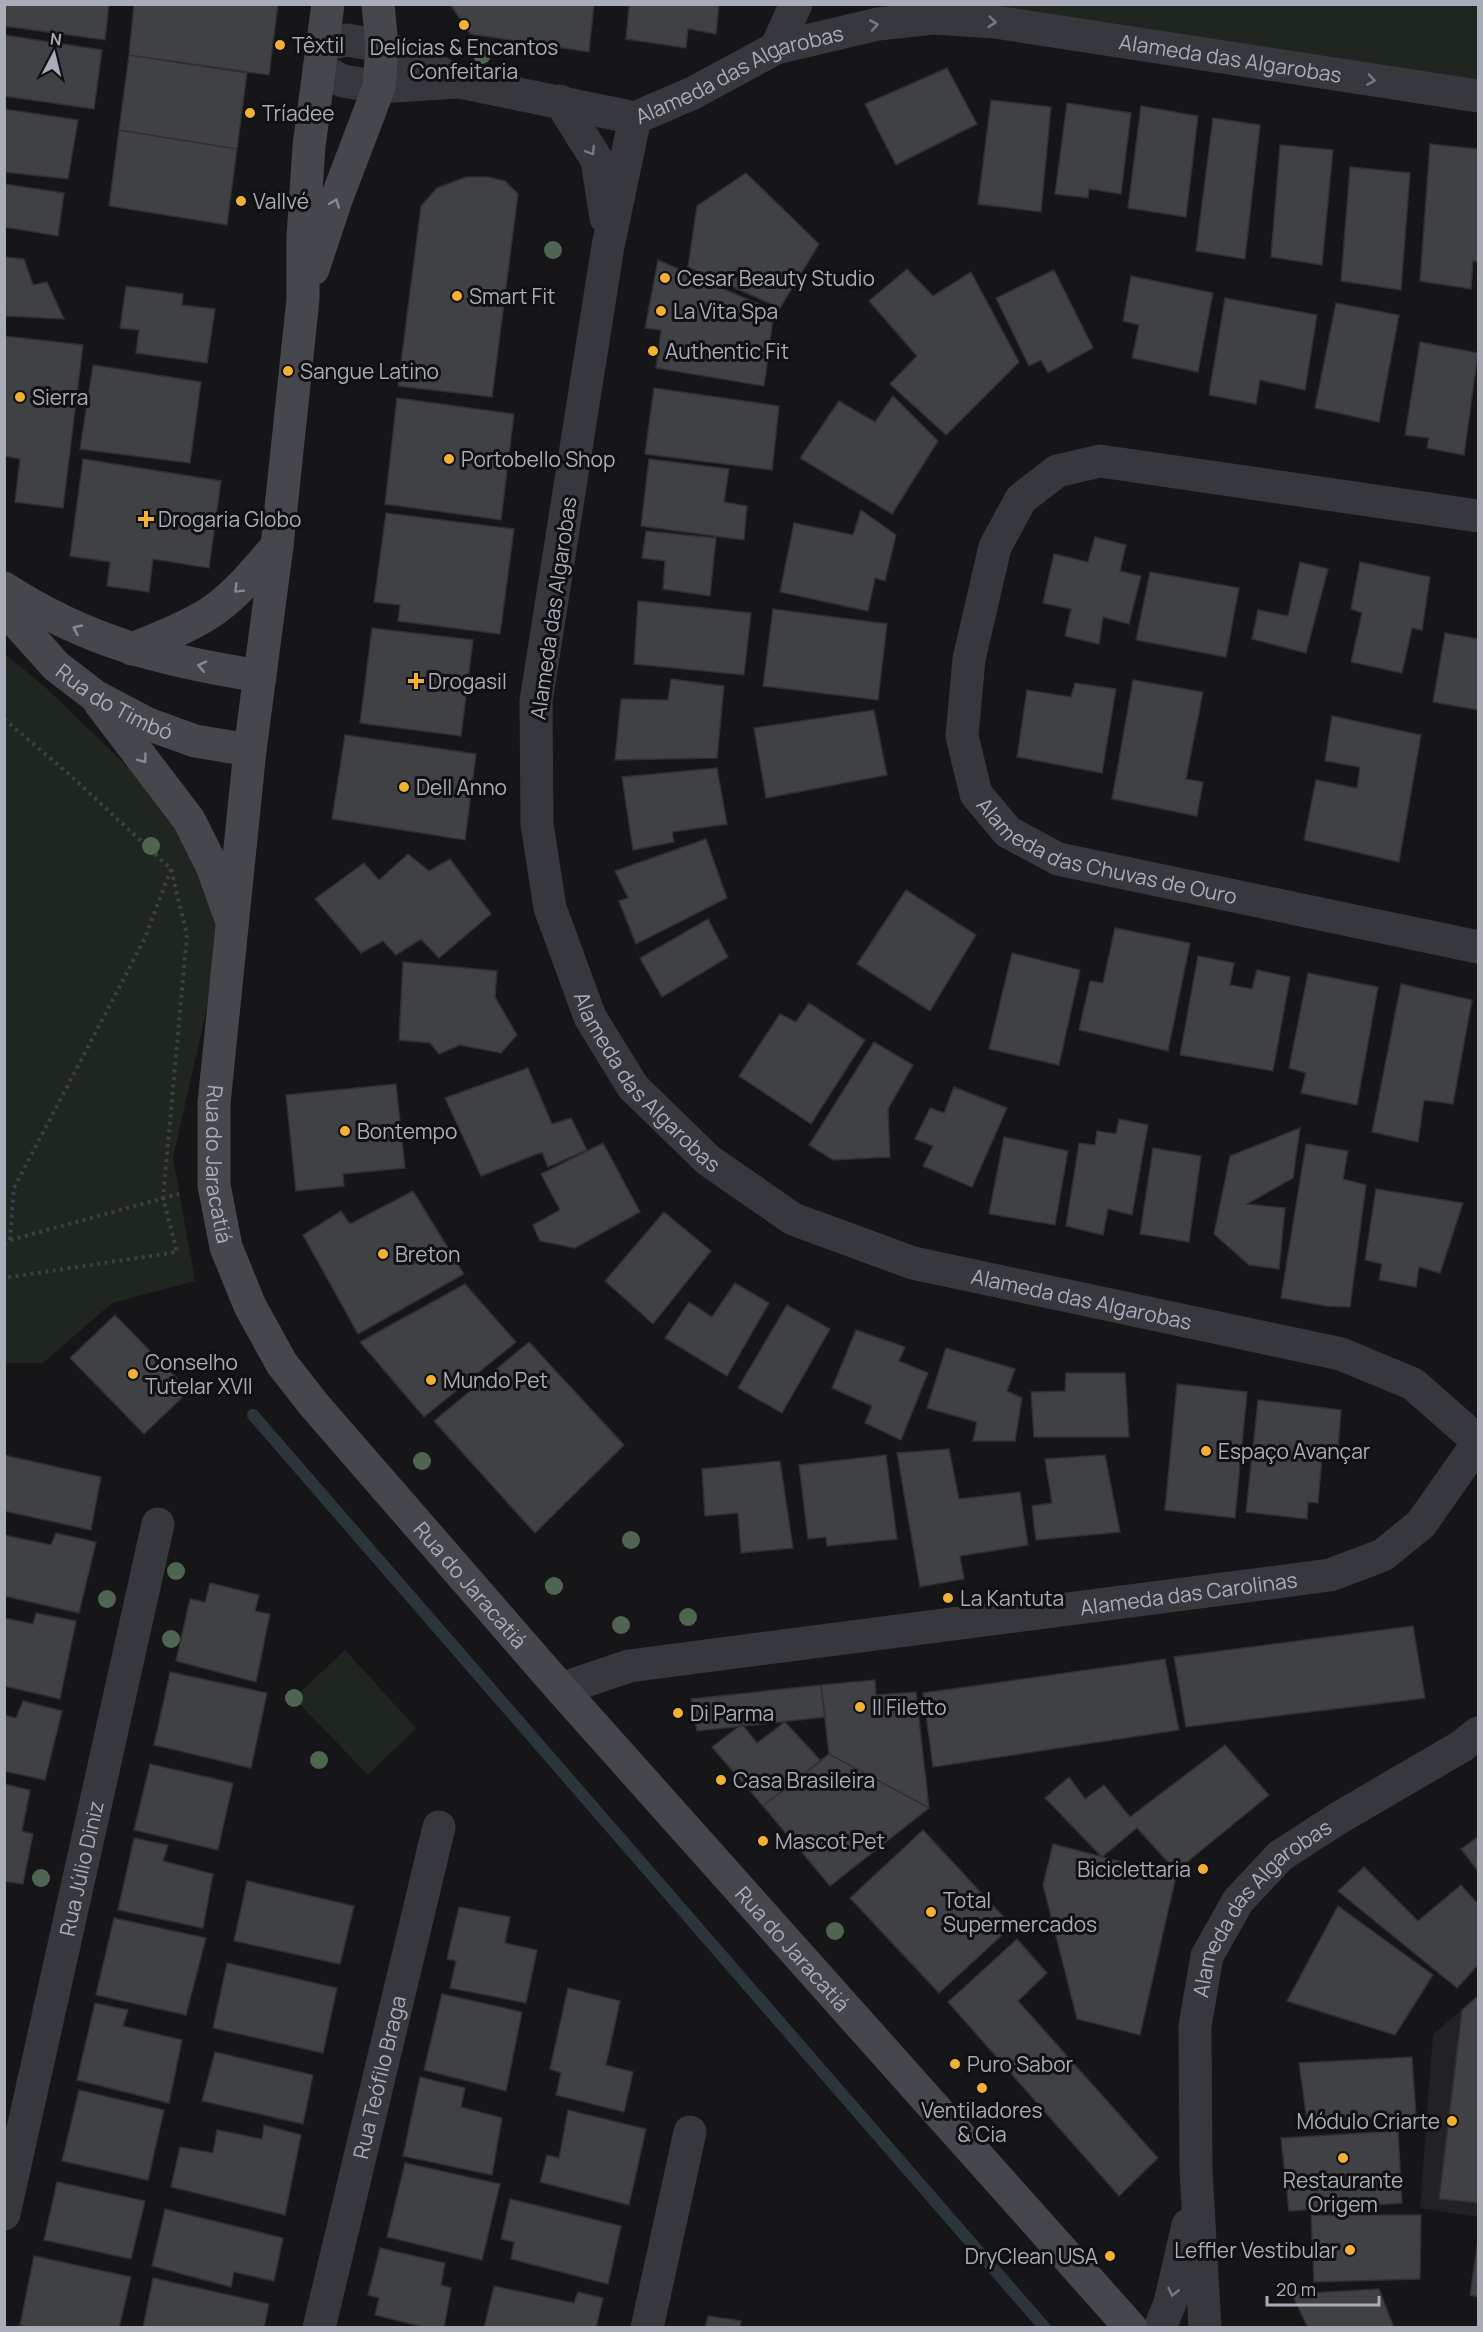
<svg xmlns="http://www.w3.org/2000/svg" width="1483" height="2332" font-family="Manrope,sans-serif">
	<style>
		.built { fill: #222225 }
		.green { fill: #1e261f }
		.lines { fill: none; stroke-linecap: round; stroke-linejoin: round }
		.stream { stroke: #2c353c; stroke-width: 12 }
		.building { fill: #404145; stroke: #303034; stroke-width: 1.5 }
		.path { stroke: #3d3f44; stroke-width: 4; stroke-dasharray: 3 4.5; stroke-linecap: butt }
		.street { stroke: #37383d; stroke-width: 33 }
		.secondary { stroke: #45474d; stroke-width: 33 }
		.tree { fill: #506452 }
		.oneway { stroke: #757881 }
		.oneway2 { stroke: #858993 }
		.poi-dot { fill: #f2b134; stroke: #111113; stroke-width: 2 }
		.labels { text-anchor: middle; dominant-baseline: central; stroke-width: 6; stroke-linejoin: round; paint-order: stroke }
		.poi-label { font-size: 21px; fill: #a8adb8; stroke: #111113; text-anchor: start }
		.street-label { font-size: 21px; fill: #a8adb8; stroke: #111113 }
	</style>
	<rect width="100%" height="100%" fill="#161618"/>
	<path class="built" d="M1478,1996v221l-58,-9 13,-174z"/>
	<path class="green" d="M970,5h508v78z
		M4,653l40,33 122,118 53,101 -1,54 -45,199 22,123 -83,22 -69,60h-37l-1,-4z
		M345,1650l71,78 -48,47 -74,-77z"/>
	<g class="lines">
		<path class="stream" d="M253,1415l792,913"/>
	</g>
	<path class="building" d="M4,4h105l-4,36 -101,-14z
		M134,4h144l-9,71 -140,-20z
		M450,4h144l-5,48 -119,-18z
		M617,4h102l-3,30 -28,-5 -2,19 -60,-9 3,-33z
		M4,35l98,15 -8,59 -90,-13z
		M129,55l118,18 -10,76 -118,-19z
		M947,68l30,56 -81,41 -31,-61z
		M991,100l60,7 -10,105 -63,-8z
		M1067,103l64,10 -10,81 -32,-5 -1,9 -33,-4z
		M1141,106l57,10 -12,101 -58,-9z
		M4,109l74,11 -10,59 -64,-7z
		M1213,118l47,7 -15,134 -49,-8z
		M119,130l118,19 -10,76 -118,-19z
		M1430,144l48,5v113l-5,-1 -2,28 -51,-8z
		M1280,145l53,5 -11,115 -51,-8z
		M1350,167l60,6 -9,117 -60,-9z
		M746,173l73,71 -39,64 -92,-41 9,-61z
		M466,177h22l17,4 13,13 -26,203 -94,-11 23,-180 16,-18z
		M4,184l60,9 -6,43 -54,-9z
		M4,257l20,2 9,26 14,-3 17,37 -58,-3z
		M658,260l116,51 -10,75 -108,-18 5,-38 -16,-2z
		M907,269l26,27 38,-24 48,90 -73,73 -56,-51 27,-28 -48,-55z
		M1054,270l39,78 -45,25 -7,-13 -12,6 -33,-68z
		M1131,276l82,17 -15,79 -66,-14 7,-33 -16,-4z
		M126,286l57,8 -1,11 33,4 -8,54 -71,-10 3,-23 -19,-2z
		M1225,298l92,17 -12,75 -45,-10 -4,24 -47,-9z
		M1336,303l63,12 -20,107 -64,-14z
		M4,336l79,9 -20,163 -48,-6 5,-43 -16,-3z
		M1420,342l58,11 -14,102 -37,-7 2,-10 -24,-3z
		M93,365l108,17 -11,81 -110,-14z
		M654,388l125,18 -7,64 -127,-16z
		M893,396l45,45 -46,73 -92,-56 39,-57 36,21z
		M397,398l117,16 -13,106 -116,-16z
		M83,459l138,22 -12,87 -56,-9 -4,33 -42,-6 3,-24 -40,-6z
		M649,459l80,10 -5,33 23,4 -3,34 -103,-14z
		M861,510l35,25 -11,46 -10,-3 -7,33 -88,-19 14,-69 59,12z
		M386,513l128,16 -14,105 -102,-13 2,-16 -26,-3z
		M646,531l70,7 -6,58 -47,-7 2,-28 -23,-3z
		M1095,537l31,8 -6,26 21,5 -12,48 -26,-7 -4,27 -34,-8 6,-27 -28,-6 11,-49 34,8z
		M1300,562l28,7 -22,84 -54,-14 6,-29 30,6z
		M1360,562l70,15 -8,53 -10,-2 -10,45 -51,-11 11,-49 -11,-4z
		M1150,572l89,16 -13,69 -90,-17z
		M638,601l113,12 -7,62 -110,-11z
		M773,609l114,15 -9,76 -115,-14z
		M372,628l101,12 -12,96 -101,-13z
		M1445,633l33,6v71l-45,-8z
		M671,679l53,7 -7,72 -102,2 6,-61 47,1z
		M1133,680l70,12 -17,87 17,3 -6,34 -85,-17z
		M1075,683l41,6 -14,84 -85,-16 10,-67 44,7z
		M874,710l13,65 -121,23 -12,-70z
		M1332,716l89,19 -22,127 -95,-22 12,-60 41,8 3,-21 -35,-6z
		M345,735l131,19 -11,86 -133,-21z
		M717,768l10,56 -55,8 2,10 -41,8 -11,-73z
		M706,839l21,59 -91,46 -17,-43 9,-3 -13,-27z
		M408,854l21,17 21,-12 41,55 -52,44 -18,-19 -25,16 -13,-14 -22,12 -46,-54 49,-36 15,17z
		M906,890l70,45 -46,76 -73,-47z
		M708,919l20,38 -66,40 -22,-39z
		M1115,928l75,15 -22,108 -89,-21 11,-49 13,2z
		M1012,953l68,17 -21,95 -70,-16z
		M1198,956l36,7 -4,22 22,4 5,-19 33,7 -17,94 -93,-16z
		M403,962l94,9 -2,26 22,38 -16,18 -41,-8 -21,9 -9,-11 -31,-3z
		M1308,973l70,14 -21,118 -56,-12 5,-20 -17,-5z
		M1401,984l71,16 -19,104 -29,-4 -6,42 -46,-10z
		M809,1003l56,37 -54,84 -72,-48 41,-62 16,8z
		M874,1042l39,23 -25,44 2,48 -57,3 -24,-15z
		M528,1068l24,56 19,-6 16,32 -39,17 -6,-15 -61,24 -36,-78z
		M396,1084l9,84 -62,6 1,12 -48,5 -10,-96z
		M954,1087l53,21 -35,79 -49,-21 10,-20 -18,-7 15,-31 14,5z
		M1119,1119l29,6 -16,90 -24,-6 -5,26 -37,-9 13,-83 16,2 2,-14 19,3z
		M1300,1128l-7,50 -46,26 38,4 -6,61 -30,-4 -35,-31 16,-78z
		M1004,1137l64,14 -13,74 -66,-11z
		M603,1143l37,69 -65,36 -35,-7 -7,-16 27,-15 -19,-36z
		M1306,1144l42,7 -5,28 23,6 -16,122 -24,-1 -45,-8z
		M1153,1148l48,8 -12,86 -49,-8z
		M1376,1189l87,14 -23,70 -21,-6 -3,20 -37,-7 3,-16 -17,-4z
		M413,1191l51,83 -106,60 -55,-99 38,-24 9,13z
		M664,1212l47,39 -58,73 -48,-43z
		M735,1283l34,20 -42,73 -62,-38 24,-36 23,15z
		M465,1284l51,58 -92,75 -64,-75z
		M787,1305l43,24 -48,84 -44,-25z
		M115,1315l74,76 -45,43 -74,-76z
		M856,1330l49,17 -6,14 29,12 -27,67 -36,-17 7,-17 -40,-18z
		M529,1342l95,103 -89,88 -101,-112z
		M946,1348l69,21 -8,22 15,7 -7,43h-42l4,-19 -50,-14z
		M1066,1373h59l4,64h-95l-3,-45 34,-1z
		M1177,1384l70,8 -12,126 -70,-8z
		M1258,1400l83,10 -3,39 -15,-3 -5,57 -10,-1 -1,17 -61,-7z
		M949,1449l10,50 61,-7 8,53 -68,11 4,23 -44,8 -23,-134z
		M4,1455l97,22 -10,53 -87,-19z
		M886,1455l11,84 -70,7 -1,-9 -18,2 -9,-74z
		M1105,1455l15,77 -84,8 -4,-34 20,-3 -7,-44z
		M780,1461l13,87 -52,5 -3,-40 -33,3 -3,-47z
		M56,1533l40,9 -17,71 -75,-17v-61l47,10z
		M210,1583l49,12 -4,16 15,3 -14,68 -80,-21 14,-62 15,3z
		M36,1613l40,8 -16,78 -56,-13v-68l29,6z
		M1413,1626l12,72 -239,29 -12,-70z
		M1165,1659l14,71 -246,37 -10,-74z
		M170,1672l97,21 -16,75 -97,-23z
		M875,1680l1,15 40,-3 13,116 -100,-54 -8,-69z
		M821,1685l4,32 -128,14 -6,-32z
		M23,1701l39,10 -17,69 -41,-9v-56l12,3z
		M785,1722l36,39 -58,45 -51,-59 30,-23 15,19z
		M1225,1745l44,50 -93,76 -39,-43 -35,29 -57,-59 24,-21 16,22 19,-14 26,32z
		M829,1754l100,54 -99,78 -67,-80z
		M150,1764l83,19 -15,67 -84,-20z
		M4,1784l26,6 -8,41 11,3 -10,50 -19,-3z
		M923,1830l89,96 -73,67 -89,-95z
		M1478,1837v34l-17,-22z
		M134,1838l34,7 -5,16 50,13 -10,54 -85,-18z
		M1053,1844l123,32 -36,159 -63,-16 -34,-134z
		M1364,1867l54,54 43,-36 17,19v61l-21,23 -119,-97z
		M247,1881l107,25 -14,58 -106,-23z
		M1338,1906l95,69 -38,60 -108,-34z
		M459,1907l51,10 -5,26 32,7 -11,53 -76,-15 6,-27 -9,-2z
		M114,1918l92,20 -20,77 -90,-20z
		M1017,1939l30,34 -29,28 140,157 -39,38 -171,-194z
		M227,1963l110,25 -14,65 -110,-25z
		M568,1988l52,13 -14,64 27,7 -9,40 -68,-17 5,-22 -11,-4z
		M442,1994l80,18 -16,79 -82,-21z
		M1478,1996v207l-39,-4 23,-189z
		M95,2003l33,7 -5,16 59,14 -13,63 -92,-23z
		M215,2052l98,23 -10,49 -101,-23z
		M1412,2057l4,59 -109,5 -8,-58z
		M420,2077l45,11 -4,19 41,11 -10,57 -89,-19z
		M79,2090l85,20 -16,70 -86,-19z
		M568,2110l78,19 -17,76 -89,-23 7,-27 12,3z
		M264,2125l37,10 -16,80 -114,-28 9,-40 33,6 4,-23 45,9z
		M1398,2131l4,72 -113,8 -8,-73z
		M405,2163l95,21 -18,76 -95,-23z
		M57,2182l88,19 -14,58 -87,-19z
		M510,2199l111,27 -13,58 -97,-25 3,-17 -13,-3z
		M165,2209l118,29 -9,43 -40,-9 -3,15 -79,-21z
		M1311,2215h110l-1,64 -106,3z
		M1478,2240v57l-8,-2z
		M380,2248l65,15 -4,22 10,3 -7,40h-17l-52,-13 4,-17 -11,-3z
		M34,2256l97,21 -12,51h-88l-11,-3z
		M153,2278l116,26 -5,24h-121z
		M494,2286l80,17 4,-11 25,6 -7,30h-112z
		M1379,2289l15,39h-86l-16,-34z
		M708,2316l33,5 -1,7h-35z"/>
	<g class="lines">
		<path class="path" d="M4,719l66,56 101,94 16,66 -24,263 14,54 -173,26
			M10,1240l4,-52 131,-250 26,-69
			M4,1244l6,-4 169,-46"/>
		<g class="street">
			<path d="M322,45l25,-5 35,6 78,36 175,36"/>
			<path d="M776,48l20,-44"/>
			<path d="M319,69l24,12 36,6 78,-5"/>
			<path d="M560,101l37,59 9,58"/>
			<path id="s1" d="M635,118l-27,128 -72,455 1,123 13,84 40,109 43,70 75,73 85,59 120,44 428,91 72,30 65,57"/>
			<path id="s2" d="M635,118l58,-25 83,-45 102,-24 55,-6 62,4 483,74"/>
			<path id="s3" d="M1478,516l-378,-55 -43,10 -36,28 -26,48 -26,112 -7,77 14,58 32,38 50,27 420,88"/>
			<path id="s4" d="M561,1689l68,-23 701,-91 53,-20 38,-31 57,-81"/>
			<path id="s5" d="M4,2214l154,-690"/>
			<path id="s6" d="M319,2328l120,-501"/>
			<path d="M647,2328l43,-196"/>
			<path d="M1160,2328l10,-25 18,-78"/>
			<path id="s7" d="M1205,2328l-9,-156 -1,-146 12,-70 31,-55 42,-45 57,-37 125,-73 16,-13"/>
		</g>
		<g class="secondary">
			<path id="s8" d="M328,4l-19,142 -6,91v62l-26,247 -27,204 -36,353v82l12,62 24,59 32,58 33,42 246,283 570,639"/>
			<path d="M313,269l23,-69 43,-113 3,-41 -4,-42"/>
			<path d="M4,588c83,54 160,73 256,88"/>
			<path id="s9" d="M4,608l52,58 39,30 53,28 47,17 55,9"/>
			<path d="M132,649c25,-10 52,-20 76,-35 27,-17 48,-44 69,-68"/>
			<path d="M100,703l89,117 23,46 19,53"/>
		</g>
	</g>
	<g class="tree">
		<circle cx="482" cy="55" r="9"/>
		<circle cx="553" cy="250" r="9"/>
		<circle cx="151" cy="846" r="9"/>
		<circle cx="422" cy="1461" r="9"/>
		<circle cx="631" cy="1540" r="9"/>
		<circle cx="176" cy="1571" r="9"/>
		<circle cx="554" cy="1586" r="9"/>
		<circle cx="107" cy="1599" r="9"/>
		<circle cx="688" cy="1617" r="9"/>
		<circle cx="621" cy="1625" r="9"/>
		<circle cx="171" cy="1639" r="9"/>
		<circle cx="294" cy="1698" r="9"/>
		<circle cx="319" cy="1760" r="9"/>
		<circle cx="41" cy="1878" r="9"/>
		<circle cx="835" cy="1931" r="9"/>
	</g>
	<defs><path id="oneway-chevron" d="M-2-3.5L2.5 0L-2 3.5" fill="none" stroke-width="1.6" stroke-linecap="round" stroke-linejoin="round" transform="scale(1.5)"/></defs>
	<g class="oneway">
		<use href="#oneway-chevron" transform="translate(992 22) rotate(6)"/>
		<use href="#oneway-chevron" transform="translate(874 25) rotate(-10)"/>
		<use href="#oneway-chevron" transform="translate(1371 80) rotate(9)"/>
		<use href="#oneway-chevron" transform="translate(591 151) rotate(58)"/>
		<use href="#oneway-chevron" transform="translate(1173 2292) rotate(103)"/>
	</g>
	<g class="oneway2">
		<use href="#oneway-chevron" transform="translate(335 203) rotate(-70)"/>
		<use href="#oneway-chevron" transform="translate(238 589) rotate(135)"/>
		<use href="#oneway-chevron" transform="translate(77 629) rotate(-155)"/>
		<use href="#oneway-chevron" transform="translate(202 666) rotate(-167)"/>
		<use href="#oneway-chevron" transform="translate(143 759) rotate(53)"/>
	</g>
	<g class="poi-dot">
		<circle cx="464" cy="25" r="6"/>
		<circle cx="280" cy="45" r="6"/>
		<circle cx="250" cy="113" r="6"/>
		<circle cx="241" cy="201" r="6"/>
		<circle cx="665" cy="278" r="6"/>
		<circle cx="457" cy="296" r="6"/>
		<circle cx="661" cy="311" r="6"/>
		<circle cx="653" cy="351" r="6"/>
		<circle cx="288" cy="371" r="6"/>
		<circle cx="20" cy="397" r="6"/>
		<circle cx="449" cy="459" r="6"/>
		<path d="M143 510h6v6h6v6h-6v6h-6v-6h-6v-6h6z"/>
		<path d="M413 672h6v6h6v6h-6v6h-6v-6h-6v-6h6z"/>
		<circle cx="404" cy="787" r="6"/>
		<circle cx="345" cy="1131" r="6"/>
		<circle cx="383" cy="1254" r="6"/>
		<circle cx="133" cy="1374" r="6"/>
		<circle cx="431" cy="1380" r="6"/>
		<circle cx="1206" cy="1451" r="6"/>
		<circle cx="948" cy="1598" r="6"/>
		<circle cx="860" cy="1707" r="6"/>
		<circle cx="678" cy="1713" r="6"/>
		<circle cx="721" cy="1780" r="6"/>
		<circle cx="763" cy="1841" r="6"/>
		<circle cx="1203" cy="1869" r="6"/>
		<circle cx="931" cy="1912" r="6"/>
		<circle cx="955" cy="2064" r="6"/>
		<circle cx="982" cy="2088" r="6"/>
		<circle cx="1452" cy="2121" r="6"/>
		<circle cx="1343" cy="2158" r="6"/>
		<circle cx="1350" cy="2250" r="6"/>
		<circle cx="1110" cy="2256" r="6"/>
	</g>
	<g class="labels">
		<g class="poi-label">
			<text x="292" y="45">Têxtil</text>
			<text x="464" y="47" text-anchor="middle">Delícias &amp; Encantos<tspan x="464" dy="24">Confeitaria</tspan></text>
			<text x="262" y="113">Tríadee</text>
			<text x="253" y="201">Vallvé</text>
			<text x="677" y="278">Cesar Beauty Studio</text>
			<text x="469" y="296">Smart Fit</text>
			<text x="673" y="311">La Vita Spa</text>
			<text x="665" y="351">Authentic Fit</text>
			<text x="300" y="371">Sangue Latino</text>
			<text x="32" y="397">Sierra</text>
			<text x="461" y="459">Portobello Shop</text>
			<text x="158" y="519">Drogaria Globo</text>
			<text x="428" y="681">Drogasil</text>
			<text x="416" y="787">Dell Anno</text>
			<text x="357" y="1131">Bontempo</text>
			<text x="395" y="1254">Breton</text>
			<text x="145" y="1362">Conselho<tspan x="145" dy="24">Tutelar XVII</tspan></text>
			<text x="443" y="1380">Mundo Pet</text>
			<text x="1218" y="1451">Espaço Avançar</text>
			<text x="960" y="1598">La Kantuta</text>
			<text x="872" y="1707">Il Filetto</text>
			<text x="690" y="1713">Di Parma</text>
			<text x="733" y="1780">Casa Brasileira</text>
			<text x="775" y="1841">Mascot Pet</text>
			<text x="1191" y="1869" text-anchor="end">Biciclettaria</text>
			<text x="943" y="1900">Total<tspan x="943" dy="24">Supermercados</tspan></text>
			<text x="967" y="2064">Puro Sabor</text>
			<text x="982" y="2110" text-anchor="middle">Ventiladores<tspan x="982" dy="24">&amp; Cia</tspan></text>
			<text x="1440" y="2121" text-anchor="end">Módulo Criarte</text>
			<text x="1343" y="2180" text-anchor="middle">Restaurante<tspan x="1343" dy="24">Origem</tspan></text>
			<text x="1338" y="2250" text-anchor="end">Leffler Vestibular</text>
			<text x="1098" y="2256" text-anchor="end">DryClean USA</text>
		</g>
		<g class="street-label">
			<text stroke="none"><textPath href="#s2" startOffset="618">Alameda das Algarobas</textPath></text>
			<text stroke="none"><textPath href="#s2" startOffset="114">Alameda das Algarobas</textPath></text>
			<text transform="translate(553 608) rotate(-82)">Alameda das Algarobas</text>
			<text stroke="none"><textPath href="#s9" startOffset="147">Rua do Timbó</textPath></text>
			<text stroke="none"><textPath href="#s3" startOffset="927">Alameda das Chuvas de Ouro</textPath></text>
			<text stroke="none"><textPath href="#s1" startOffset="1002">Alameda das Algarobas</textPath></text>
			<text stroke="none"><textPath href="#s8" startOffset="1167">Rua do Jaracatiá</textPath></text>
			<text stroke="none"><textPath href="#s1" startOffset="1506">Alameda das Algarobas</textPath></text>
			<text stroke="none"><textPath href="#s8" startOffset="1671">Rua do Jaracatiá</textPath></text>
			<text stroke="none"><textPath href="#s4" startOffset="636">Alameda das Carolinas</textPath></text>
			<text stroke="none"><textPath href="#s5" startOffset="354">Rua Júlio Diniz</textPath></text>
			<text stroke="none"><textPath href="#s7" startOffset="444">Alameda das Algarobas</textPath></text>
			<text stroke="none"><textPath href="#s8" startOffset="2157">Rua do Jaracatiá</textPath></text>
			<text stroke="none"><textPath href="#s6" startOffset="258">Rua Teófilo Braga</textPath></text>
		</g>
	</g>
	<rect width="1483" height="2332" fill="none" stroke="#a8adb8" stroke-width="12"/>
	<g transform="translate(54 54) rotate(7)" stroke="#111113" stroke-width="4.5" paint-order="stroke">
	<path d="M0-4.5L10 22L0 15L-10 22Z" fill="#a8adb8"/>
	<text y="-9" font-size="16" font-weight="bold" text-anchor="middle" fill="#a8adb8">N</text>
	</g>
	<path d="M1267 2296v9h112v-9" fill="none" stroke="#a8adb8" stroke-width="3"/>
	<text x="1276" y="2296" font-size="18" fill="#a8adb8" stroke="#111113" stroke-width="4.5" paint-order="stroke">20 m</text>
</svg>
